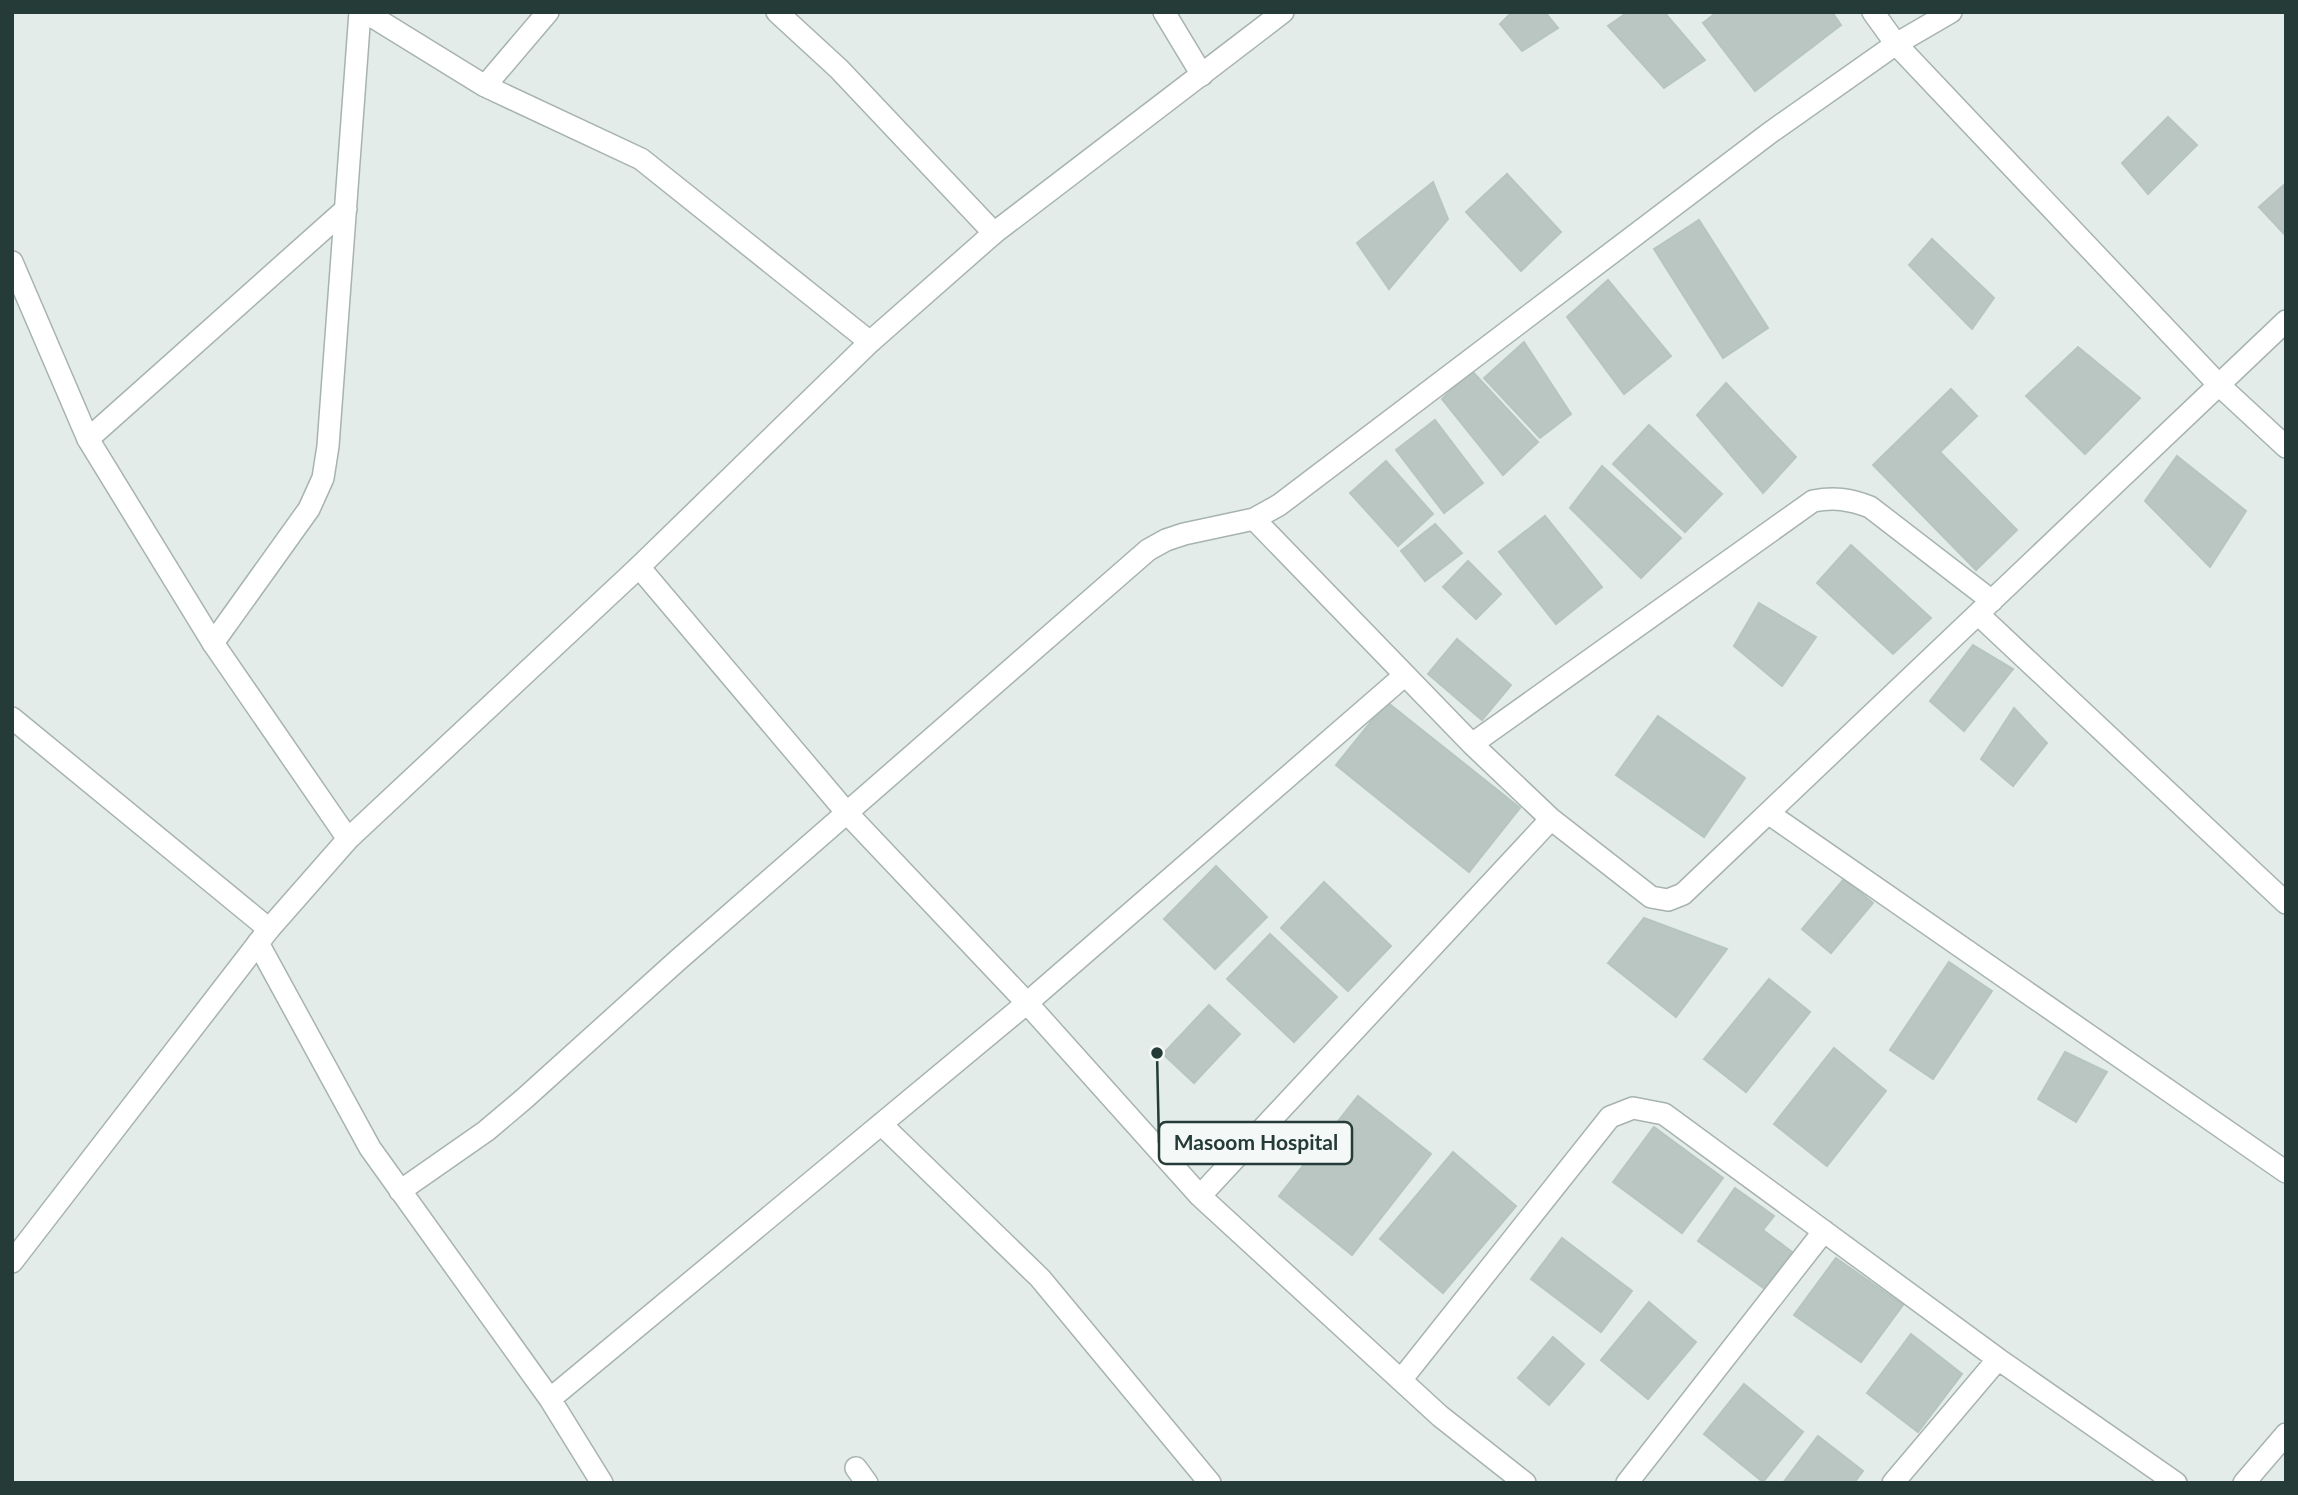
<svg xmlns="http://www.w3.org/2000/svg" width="2298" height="1495" font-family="Lato,sans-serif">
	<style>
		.building { fill: #b9c6c2; stroke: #b7c5c0; stroke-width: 2 }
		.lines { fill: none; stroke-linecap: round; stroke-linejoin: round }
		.minor-casing { stroke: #a7b3b0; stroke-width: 24 }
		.tertiary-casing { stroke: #a7b3b0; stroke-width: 24 }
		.minor { stroke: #fff; stroke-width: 21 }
		.tertiary { stroke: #fff; stroke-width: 21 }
		.leader { fill: none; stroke: #253b37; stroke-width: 2.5 }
		.callout-dot { fill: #253b37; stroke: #f4f9f7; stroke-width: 2.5 }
		.callout { fill: #f4f9f7; stroke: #253b37; stroke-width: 2.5 }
		.callout-label { font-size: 21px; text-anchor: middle; font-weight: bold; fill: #253b37 }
	</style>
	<rect width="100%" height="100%" fill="#e4ece9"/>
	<path class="building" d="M1512,12h33l13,16 -36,23 -22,-27z
		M1628,12h36l41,48 -41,28 -56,-62z
		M1717,12h115l9,13 -86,66 -52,-68z
		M2168,117l29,28 -49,49 -26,-31z
		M1507,174l54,58 -40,39 -55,-59z
		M1433,182l15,37 -59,70 -32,-46z
		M2286,183v53l-27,-29z
		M1699,220l69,108 -45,30 -69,-109z
		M1932,239l62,59 -22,31 -63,-64z
		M1608,280l63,76 -47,38 -57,-77z
		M1524,342l47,72 -31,24 -56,-60z
		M2078,347l62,51 -55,56 -59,-58z
		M1471,370l67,72 -35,33 -61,-76z
		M1726,383l70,74 -33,36 -66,-78z
		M1951,389l26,27 -37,36 77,78 -41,40 -103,-105z
		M1435,420l48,63 -39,30 -48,-63z
		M1649,425l73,69 -37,38 -72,-68z
		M2177,456l69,55 -36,56 -65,-66z
		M1386,461l47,53 -35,32 -48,-53z
		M1602,466l79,72 -40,40 -71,-70z
		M1545,516l57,71 -46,37 -57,-72z
		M1435,524l27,29 -37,28 -24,-30z
		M1851,545l80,73 -38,36 -76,-71z
		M1468,561l33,33 -25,25 -33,-32z
		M1759,603l57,34 -34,49 -48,-40z
		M1457,639l54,46 -29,35 -54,-46z
		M1973,645l40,24 -49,62 -34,-30z
		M1387,702l133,106 -51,64 -133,-107z
		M2014,708l33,35 -34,43 -32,-27z
		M1658,716l87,62 -41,59 -88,-62z
		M1216,866l51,51 -52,52 -51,-50z
		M1844,879l29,24 -42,50 -29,-24z
		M1324,882l67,64 -43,45 -67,-63z
		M1644,918l83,31 -51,68 -68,-54z
		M1270,934l67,63 -43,45 -67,-63z
		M1949,962l43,29 -59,88 -43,-29z
		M1769,979l41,33 -64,80 -42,-33z
		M1209,1005l31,29 -46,49 -31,-29z
		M1834,1048l52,43 -59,75 -53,-42z
		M2065,1052l42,20 -31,50 -38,-23z
		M1358,1096l73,58 -79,101 -73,-59z
		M1654,1127l69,51 -41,55 -69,-51z
		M1453,1152l63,54 -73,87 -63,-54z
		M1735,1188l39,28 -11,14 29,22 -27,37 -67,-48z
		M1562,1238l70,53 -31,41 -70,-53z
		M1836,1258l67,47 -42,57 -67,-47z
		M1649,1302l47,40 -48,57 -47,-39z
		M1911,1334l51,40 -44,58 -51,-39z
		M1553,1337l31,27 -35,41 -31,-27z
		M1744,1384l59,48 -40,50 -59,-48z
		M1818,1436l45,35 -9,12h-71z"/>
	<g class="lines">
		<defs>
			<path id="minor" d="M365,12l120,74 156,73 229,183
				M777,12l62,57 155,164
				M1164,12l38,63
				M1873,12l23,32 323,341 67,62
				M485,86l63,-74
				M88,439l258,-230
				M1254,519l218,225 79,75 100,78 17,3 15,-6 603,-573
				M639,567l208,246 180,190 173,193 240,220 85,67
				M1978,614l308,289
				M213,643l96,-134 14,-31 5,-32 32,-434
				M12,718l257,211
				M1472,744l341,-243c21,-4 36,-2 57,6l122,94
				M1768,813l518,359
				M258,943l112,205 180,251 52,84
				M881,1124l159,154 170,205
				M400,1191l86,-60 39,-33 153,-138 470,-410 18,-10 18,-6 70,-15 25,-14 492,-373 125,-88 55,-32
				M1200,1196l351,-377
				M1401,1380l209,-263 23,-9 31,6 334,245 178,124
				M550,1399l477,-396 378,-328
				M856,1468l11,15
				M1627,1483l197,-252
				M1893,1483l105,-124
				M2244,1483l42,-49"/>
			<path id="tertiary" d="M12,262l76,177 125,204 135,196 291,-272 231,-225 124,-109 289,-221
				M12,1262l257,-333 79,-90"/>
		</defs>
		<use href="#minor" class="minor-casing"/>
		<use href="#tertiary" class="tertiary-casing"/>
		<use href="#minor" class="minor"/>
		<use href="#tertiary" class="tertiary"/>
	</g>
	<path class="leader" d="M1157 1053L1159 1143"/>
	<circle class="callout-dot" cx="1157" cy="1053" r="7"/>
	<rect class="callout" x="1159" y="1122" width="193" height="42" rx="7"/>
	<g class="callout-label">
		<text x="1256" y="1150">Masoom Hospital</text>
	</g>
	<rect width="2298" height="1495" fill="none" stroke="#253b37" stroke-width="28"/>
</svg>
